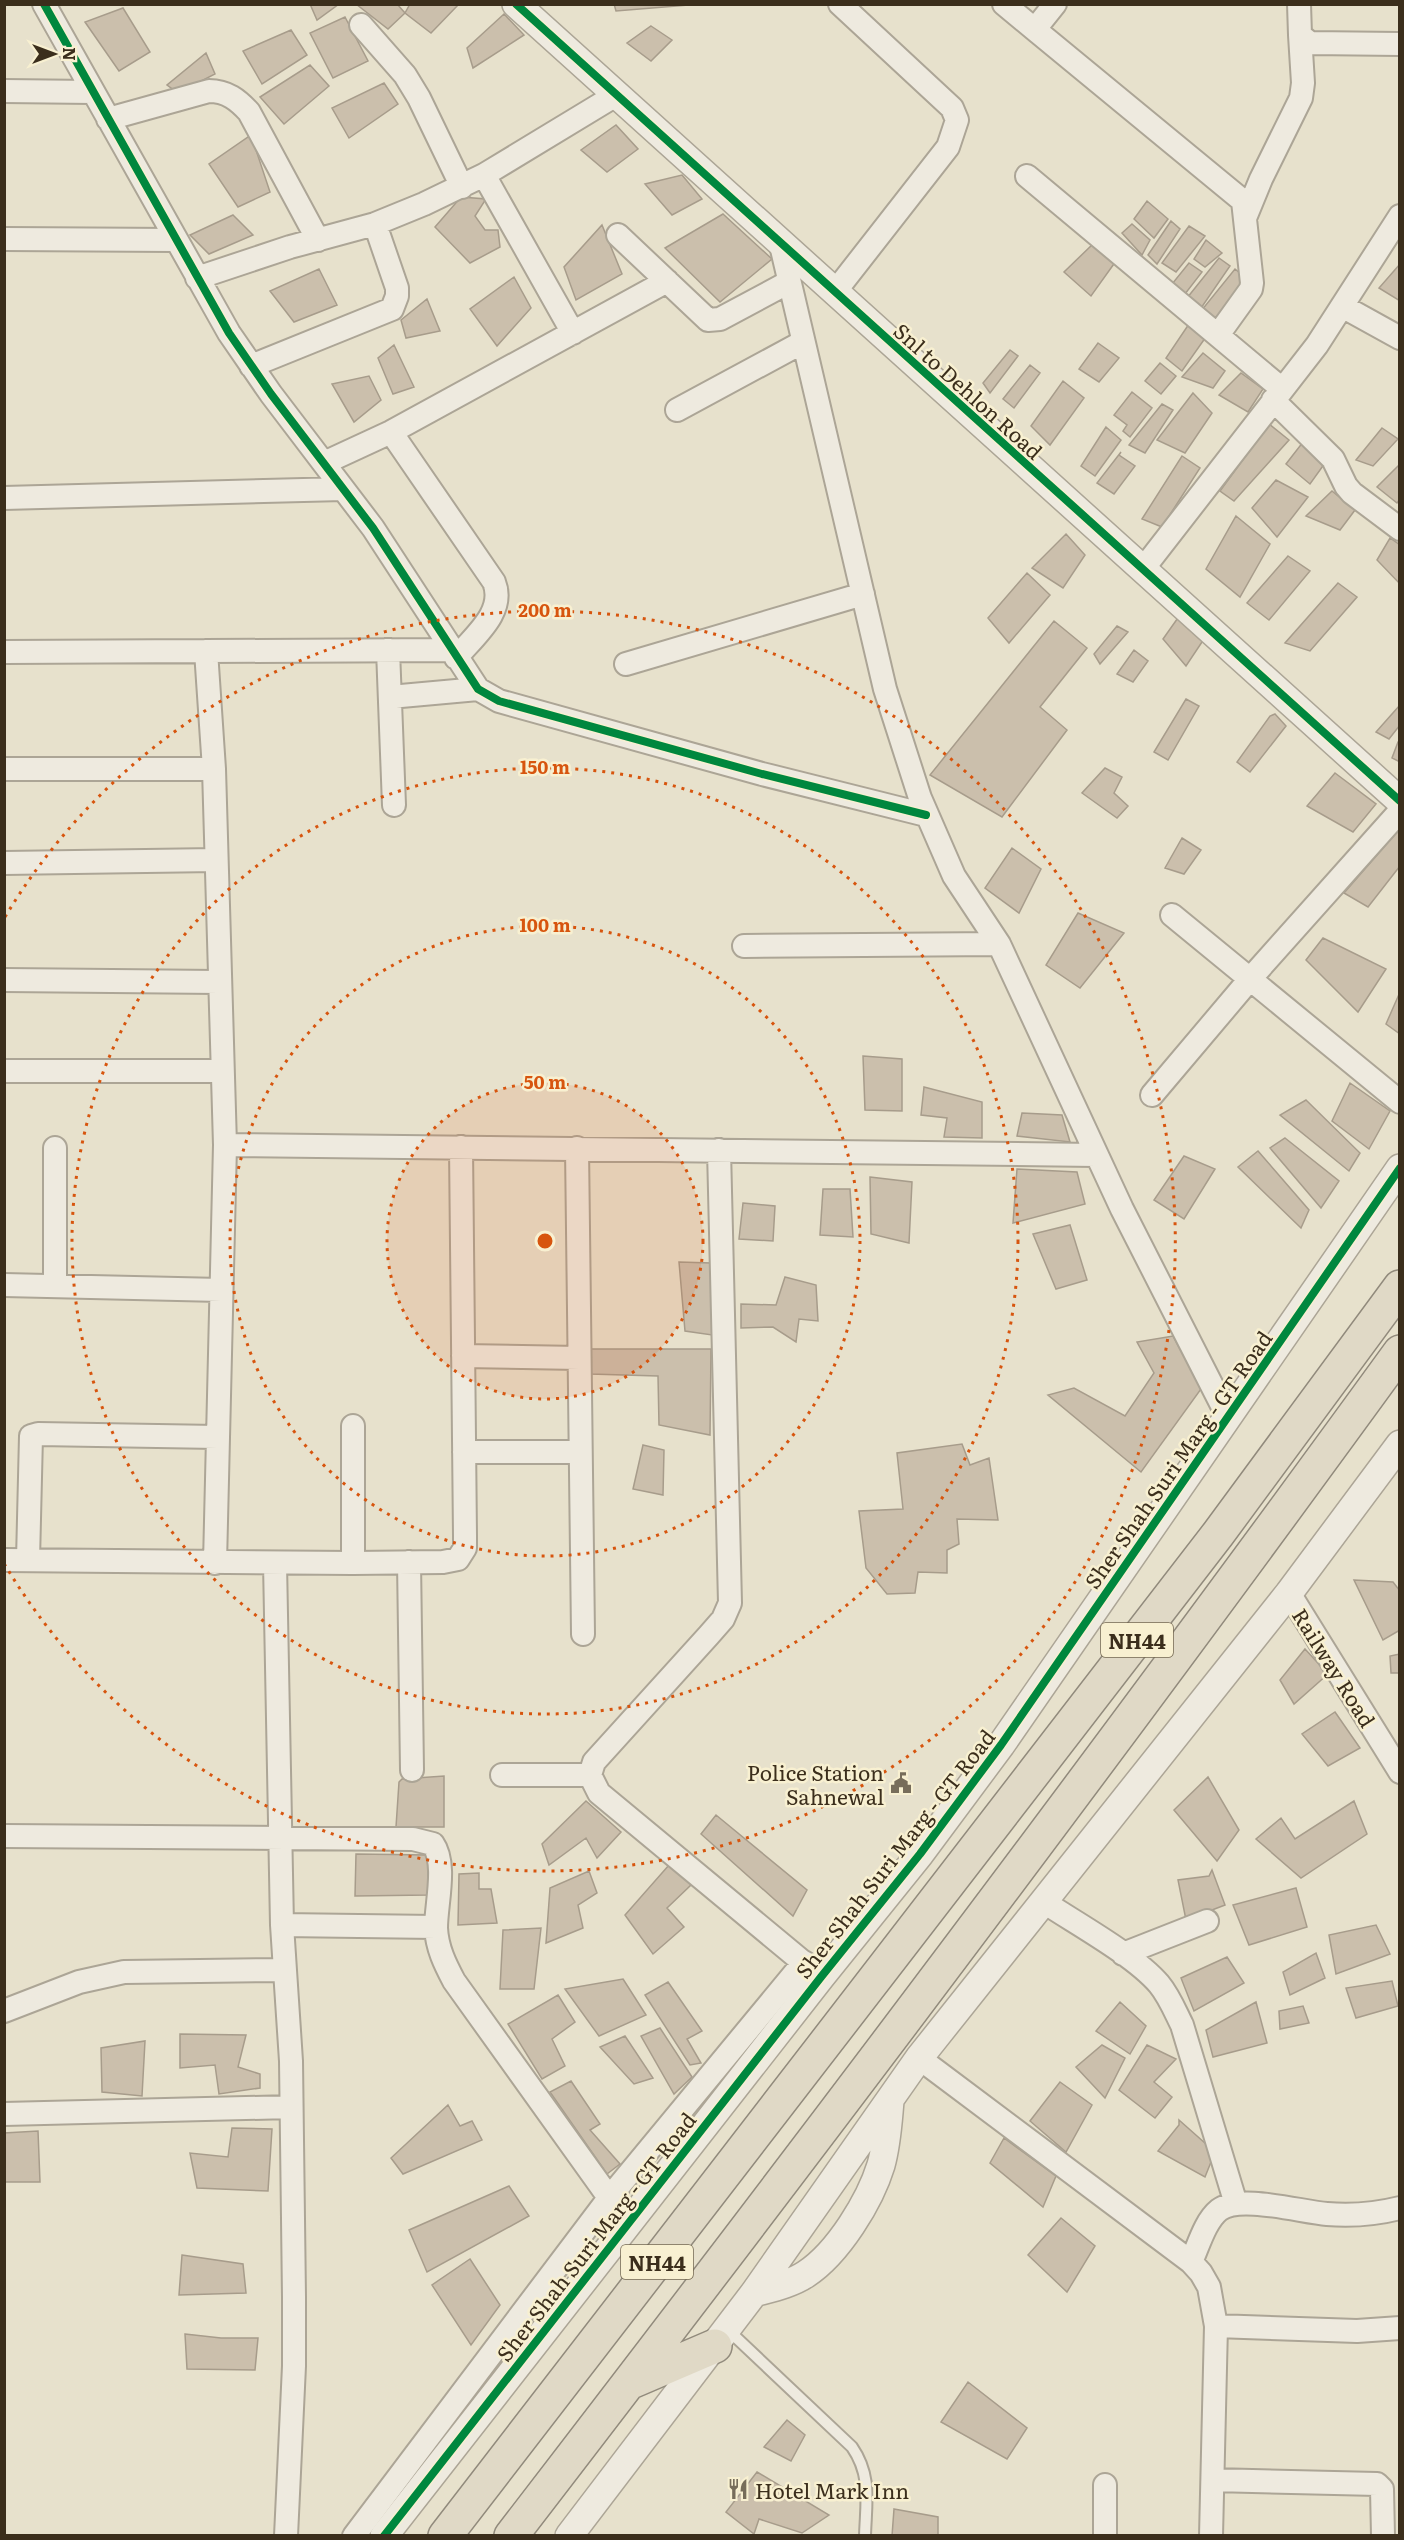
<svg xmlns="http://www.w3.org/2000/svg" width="1404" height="2540" font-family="Literata,serif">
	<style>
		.building { fill: #cbbfac; stroke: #a79c8b; stroke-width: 1.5 }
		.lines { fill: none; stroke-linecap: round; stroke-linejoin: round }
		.service-casing { stroke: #aca596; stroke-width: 14 }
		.minor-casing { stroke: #aca596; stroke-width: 26 }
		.tertiary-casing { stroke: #aca596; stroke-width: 30 }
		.trunk-casing { stroke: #918a7c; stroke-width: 36 }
		.service { stroke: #eeeadf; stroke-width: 10 }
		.minor { stroke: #eeeadf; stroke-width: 22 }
		.tertiary { stroke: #eeeadf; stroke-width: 27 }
		.trunk { stroke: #e0d9c6; stroke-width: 33 }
		.cycleway-casing { stroke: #f8f0d1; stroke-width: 11 }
		.cycleway { stroke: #00873e; stroke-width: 8 }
		.ring { fill: none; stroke: #d7550e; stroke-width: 3; stroke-dasharray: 3 6 }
		.labels { text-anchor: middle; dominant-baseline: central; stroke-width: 5; stroke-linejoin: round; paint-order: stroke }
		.shield { fill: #f8f0d1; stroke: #746852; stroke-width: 1.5 }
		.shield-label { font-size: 20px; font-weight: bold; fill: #3b2e1c }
		.street-label { font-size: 21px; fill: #3b2e1c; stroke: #f8f0d1 }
		.poi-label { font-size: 21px; fill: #3b2e1c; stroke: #f8f0d1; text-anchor: end }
		.centre { fill: #d7550e; stroke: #f8f0d1; stroke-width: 3 }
		.ring-label { font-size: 18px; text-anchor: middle; font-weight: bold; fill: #d7550e; stroke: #f8f0d1; stroke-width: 5; stroke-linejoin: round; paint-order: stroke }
	</style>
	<rect width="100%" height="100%" fill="#e7e1cc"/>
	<path class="building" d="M310,4h29l-22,16z
		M356,4h41l8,9 -17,16z
		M410,4h49l-28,29 -26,-20z
		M614,4h87l-85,7z
		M123,8l27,44 -31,19 -34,-49z
		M504,14l20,21 -51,33 -6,-20z
		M345,17l23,44 -35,17 -23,-45z
		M651,26l21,14 -21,21 -24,-18z
		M291,30l16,25 -45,29 -19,-33z
		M206,53l9,21 -37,19 -11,-8z
		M310,65l19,21 -45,38 -24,-27z
		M384,83l14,21 -49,34 -17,-30z
		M616,125l22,24 -31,23 -26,-22z
		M251,135l19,57 -32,15 -29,-43z
		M682,175l20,24 -30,16 -27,-31z
		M461,197l25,2 -11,17 10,14h13l2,17 -30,16 -35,-36z
		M1147,201l21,18 -14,19 -20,-19z
		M723,214l49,45 -52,43 -55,-54z
		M233,215l20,20 -44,19 -19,-19z
		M1171,221l9,8 -23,35 -9,-9z
		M1132,224l18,16 -8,15 -20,-22z
		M602,225l20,49 -46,26 -12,-33z
		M1189,226l16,10 -29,36 -14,-9z
		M1206,240l16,13 -17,14 -11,-8z
		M1095,242l21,19 -25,35 -27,-24z
		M1219,258l11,8 -31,45 -12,-13z
		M1189,263l13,9 -17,22 -13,-10z
		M1400,264v37l-21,-13z
		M319,269l18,36 -43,17 -24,-31z
		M1235,269l12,10 -30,42 -16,-10z
		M514,277l17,31 -34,38 -27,-37z
		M427,299l13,32 -34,7 -5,-18z
		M1193,318l15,16 -26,37 -16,-13z
		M1098,343l21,15 -20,24 -20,-13z
		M394,345l20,42 -21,7 -15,-36z
		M1010,350l8,6 -28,37 -7,-10z
		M1203,353l22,18 -12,17 -31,-11z
		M1160,363l16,13 -15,18 -16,-13z
		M1030,365l10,8 -26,35 -11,-9z
		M1241,373l22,16 -15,23 -29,-17z
		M369,376l12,24 -27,22 -22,-38z
		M1063,381l21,17 -34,47 -19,-19z
		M1132,392l20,16 -22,29 -7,-6 4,-6 -13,-10z
		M1193,393l19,20 -27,40 -28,-13z
		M1162,404l11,6 -28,43 -16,-8z
		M1269,424l20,16 -55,61 -14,-10z
		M1106,427l15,13 -26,36 -14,-10z
		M1382,428l16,11 -25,27 -17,-6z
		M1303,442l22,21 -15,21 -24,-20z
		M1121,452l-2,3 16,11 -21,28 -17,-11z
		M1182,456l18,12 -38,59 -20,-8z
		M1400,464v35l-3,4 -20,-16z
		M1276,480l32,17 -31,40 -25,-29z
		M1332,491l23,19 -15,20 -34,-14z
		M1236,516l34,28 -30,53 -34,-28z
		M1066,534l19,21 -22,33 -31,-20z
		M1390,538l10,7v39l-23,-24z
		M1288,556l22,15 -41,49 -22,-17z
		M1027,573l23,22 -41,48 -21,-25z
		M1338,583l19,14 -47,54 -25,-8z
		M1180,615l24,24 -18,27 -23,-27z
		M1054,621l33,27 -47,59 27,23 -65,87 -72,-42z
		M1117,626l11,6 -28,32 -6,-10z
		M1134,650l14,11 -15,21 -16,-8z
		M1186,699l13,7 -31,54 -14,-8z
		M1400,705v20l-11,14 -13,-7z
		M1275,714l11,12 -36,46 -13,-10 33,-46z
		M1398,742h2v20l-8,-4z
		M1105,768l17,9 -8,16 14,13 -11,12 -35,-25z
		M1335,773l41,31 -23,28 -46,-26z
		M1397,832l3,2v32l-32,41 -24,-14z
		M1182,838l19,12 -17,24 -19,-6z
		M1012,848l29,21 -22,44 -34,-25z
		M1078,913l46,20 -44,55 -34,-23z
		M1323,938l63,31 -28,43 -52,-52z
		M1400,992v42l-14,-10z
		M863,1056l39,3v52l-37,-1z
		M1350,1083l40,28 -21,38 -37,-28z
		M924,1087l58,15v36l-38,-1 3,-19 -26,-3z
		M1306,1100l54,53 -11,18 -69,-56z
		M1022,1113l40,2 8,27 -53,-6z
		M1285,1138l54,43 -18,27 -51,-60z
		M1258,1151l51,59 -8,18 -63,-61z
		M1184,1156l31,13 -31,50 -30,-19z
		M1017,1169l60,3 8,32 -72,19z
		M870,1177l42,5 -3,61 -38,-9z
		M823,1189h27l3,48 -33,-2z
		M743,1203l32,3 -2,35 -34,-2z
		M1070,1225l17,55 -31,9 -23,-55z
		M679,1262l32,1 1,72 -27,-4z
		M785,1277l31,8 2,36 -19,-2 -3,23 -23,-15 -32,1v-24l35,1z
		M1173,1336l28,53 -60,83 -93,-77 26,-7 51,28 29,-43 -17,-31z
		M591,1349h120l-1,86 -51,-10 -1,-49 -68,-2z
		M962,1444l8,21 19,-7 9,62 -41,-1 2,25 -12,6v23l-29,-1 -3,21 -28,1 -21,-26 -7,-57 44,-2 -6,-56z
		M643,1445l21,5 -1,45 -30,-6z
		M1354,1580l39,2 7,9v39l-17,10z
		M1305,1649l23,25 -34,30 -14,-24z
		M1400,1654v19h-9l-1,-17z
		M1335,1712l25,36 -32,18 -26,-32z
		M444,1776v51h-48l3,-45 3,-3z
		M1208,1777l31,53 -22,31 -43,-51z
		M586,1801l35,31 -24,26 -11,-20 -37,27 -7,-21z
		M1354,1801l13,33 -66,44 -45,-39 25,-21 14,21z
		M716,1815l91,75 -14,26 -92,-82z
		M356,1854l72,1v40l-73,1z
		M669,1865l23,19 -25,24 17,19 -31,27 -28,-39z
		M1212,1870l13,35 -39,15 -8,-40 31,-4z
		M589,1871l8,22 -19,12 5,23 -37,15 4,-55z
		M479,1873v16h12l6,34 -39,2 1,-51z
		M1296,1888l11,39 -58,18 -16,-40z
		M1376,1925l14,29 -54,20 -7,-39z
		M541,1928l-7,61h-34l3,-59z
		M1316,1953l9,25 -35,17 -7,-23z
		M1227,1957l17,26 -50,28 -13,-33z
		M623,1979l23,36 -47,21 -34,-47z
		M1392,1981l6,25 -42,12 -10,-30z
		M668,1982l34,49 -15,8 14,24 -11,2 -45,-70z
		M558,1995l17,27 -23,17 13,27 -23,13 -34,-55z
		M1120,2002l26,24 -16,28 -34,-23z
		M1256,2002l11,41 -54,14 -7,-27z
		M1303,2006l6,17 -29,6 -1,-18z
		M660,2028l32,49 -18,17 -33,-58z
		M180,2034l66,1 -8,32 22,7v14l-41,6 -4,-29 -35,3z
		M625,2036l28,42 -19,6 -34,-37z
		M145,2041l-3,55 -40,-4 -1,-44z
		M1102,2045l23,13 -20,40 -29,-31z
		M1147,2045l29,14 -22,23 18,15 -17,21 -36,-28z
		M571,2081l29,43 -10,6 30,34 -13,10 -57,-82z
		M1060,2082l32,23 -26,47 -36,-31z
		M448,2105l12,21 12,-5 10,19 -79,34 -12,-16z
		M1179,2120l36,32 -10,25 -47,-26 21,-26z
		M232,2128l40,1 -4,62 -71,-3 -7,-35 38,4z
		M38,2131l2,51h-36v-49z
		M1004,2138l52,38 -13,31 -53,-44z
		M509,2186l20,30 -102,56 -18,-42z
		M1061,2218l34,28 -28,46 -39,-37z
		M182,2255l61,9 3,29 -67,2z
		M470,2259l30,46 -29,40 -39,-60z
		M185,2334l36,4h37l-3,32 -68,-1z
		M968,2382l59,46 -20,31 -66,-37z
		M787,2420l18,15 -14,26 -27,-14z
		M757,2472l72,43 -27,18 -43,-14 -5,15 -28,-22z
		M894,2509l44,8v19h-46z"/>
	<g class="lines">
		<defs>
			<path id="service" d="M727,2329l125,118c20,29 14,55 13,89"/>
			<path id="minor" d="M44,4l185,329 42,61 102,134 105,161 21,12 263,73 164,41
				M1004,4l35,29
				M1055,4l-16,20v9l204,168 9,82 -1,6 -33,46
				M1299,4l1,31 10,8 90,1
				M361,25l44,50 14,23 43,89
				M4,91l89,1
				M108,119l101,-28c18,0 29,9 40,21l69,128
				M484,175l89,158
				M1027,176l255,213
				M1245,218l16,-39 40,-81 2,-15 -3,-48
				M618,235l90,85 12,-1 69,-37
				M4,239l172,1
				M781,245l104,444 35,109 34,78 45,68 123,265 106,208
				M197,278l93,-31 85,-23 49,-20 60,-29 132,-80
				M834,293l114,-146 9,-27 -5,-12 -112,-104
				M1342,306l58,32
				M251,366l141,-57 5,-13v-8l-22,-64
				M1273,400l60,59 13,27 6,7 48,36
				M677,410l126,-68
				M391,432l103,150c12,30 -20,54 -38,76
				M324,463l67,-31 276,-151
				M4,498l339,-9
				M1143,569l174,-224 83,-129
				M388,650l6,155
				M206,651l8,118 11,376 -10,418
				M4,652l447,-2
				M626,664l237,-70
				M390,697l88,-8
				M4,769h210
				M4,863l212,-3
				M1172,915l228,187
				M744,946l255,-2
				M4,980l215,2
				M4,1071h218
				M1152,1095l98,-116 150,-168
				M225,1145l871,10
				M55,1148v138
				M577,1148l6,486
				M719,1150l11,453 -7,16 -14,16 -115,127 -4,13 9,18 222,184
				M4,1285l217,5
				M463,1356l116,2
				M353,1426v137
				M464,1452h116
				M4,1560l349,3 90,-1 15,-3 7,-11v-12l-4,-389
				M28,1560l3,-124 7,-2 179,3
				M409,1562l3,208
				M275,1563l7,362 9,136 3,236v69l-8,170
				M1289,1593l111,179
				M502,1775h88
				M4,1836l409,3 20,5c14,20 3,60 3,84 1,20 9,36 18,53l174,243
				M1044,1902c33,22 90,53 115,82 10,12 16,27 23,41l54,179
				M282,1925l154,2
				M1123,1954l84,-33
				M4,2011l75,-29 45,-10 159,-2
				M919,2058l272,204 10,11 8,14 7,39 -5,210
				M4,2114l287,-7
				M1191,2262c7,-15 14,-41 28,-52 20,-16 82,2 108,4 24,2 49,0 73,-6
				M1216,2326l141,5 43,-3
				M1213,2480l164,4 5,5 1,47
				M354,2536l255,-338 195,-236
				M1105,2536v-51"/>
			<path id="tertiary" d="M516,4l884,797
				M754,2293c18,-5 37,-9 52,-19 32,-21 64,-73 75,-109 6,-21 7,-42 9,-64
				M384,2536l437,-559 99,-123 81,-109 399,-577
				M569,2536l185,-243 165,-235 370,-465 111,-149"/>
			<path id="trunk" d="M631,2382l84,-36
				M445,2536l773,-1002 182,-247
				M511,2536c301,-391 599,-785 889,-1184"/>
		</defs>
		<use href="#service" class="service-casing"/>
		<use href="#minor" class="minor-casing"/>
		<use href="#tertiary" class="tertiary-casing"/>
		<use href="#trunk" class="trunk-casing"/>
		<use href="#service" class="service"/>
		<use href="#minor" class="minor"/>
		<use href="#tertiary" class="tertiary"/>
		<use href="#trunk" class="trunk"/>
		<defs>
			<path id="cycleway" d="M44,4l185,329 42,61 102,134 105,161 21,12 263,73 164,41
				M516,4l884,797
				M384,2536l437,-559 99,-123 81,-109 399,-577"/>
		</defs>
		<use href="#cycleway" class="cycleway-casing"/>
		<use href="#cycleway" class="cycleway"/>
	</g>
	<circle cx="545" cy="1241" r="158" fill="#d7550e" fill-opacity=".12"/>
	<g class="ring">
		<circle cx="545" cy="1241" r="158"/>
		<circle cx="545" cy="1241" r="315"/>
		<circle cx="545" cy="1241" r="473"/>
		<path d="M5 917A630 630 0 1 1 5 1565"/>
	</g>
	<defs>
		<symbol id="civic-bare" viewBox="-9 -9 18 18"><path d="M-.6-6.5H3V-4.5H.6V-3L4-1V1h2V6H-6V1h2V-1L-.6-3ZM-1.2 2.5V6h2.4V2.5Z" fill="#776d5a" stroke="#f8f0d1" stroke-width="2.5" paint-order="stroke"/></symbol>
		<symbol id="restaurant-bare" viewBox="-9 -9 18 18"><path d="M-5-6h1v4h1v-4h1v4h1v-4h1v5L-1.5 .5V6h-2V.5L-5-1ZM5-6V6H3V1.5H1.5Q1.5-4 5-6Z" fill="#776d5a" stroke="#f8f0d1" stroke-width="2.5" paint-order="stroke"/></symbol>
	</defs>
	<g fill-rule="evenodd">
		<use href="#civic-bare" x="886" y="1768" width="30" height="30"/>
		<use href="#restaurant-bare" x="723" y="2474" width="30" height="30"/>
	</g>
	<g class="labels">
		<g class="shield">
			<rect x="1101" y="1623" width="72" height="34" rx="4.5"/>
			<rect x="621" y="2245" width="72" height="34" rx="4.5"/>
		</g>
		<g class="shield-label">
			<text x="1137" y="1640">NH44</text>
			<text x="657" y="2262">NH44</text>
		</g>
		<g class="street-label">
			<text transform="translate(969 390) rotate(42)">Snl to Dehlon Road</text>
			<text transform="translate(1177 1459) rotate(-55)">Sher Shah Suri Marg - GT Road</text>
			<text transform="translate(1335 1667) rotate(58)">Railway Road</text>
			<text transform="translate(894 1853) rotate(-52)">Sher Shah Suri Marg - GT Road</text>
			<text transform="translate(595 2236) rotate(-52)">Sher Shah Suri Marg - GT Road</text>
		</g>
		<g class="poi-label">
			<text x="884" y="1771">Police Station<tspan x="884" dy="24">Sahnewal</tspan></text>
			<text x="755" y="2489" text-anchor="start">Hotel Mark Inn</text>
		</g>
	</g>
	<circle cx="545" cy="1241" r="9" class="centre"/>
	<g class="ring-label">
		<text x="545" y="617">200 m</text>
		<text x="545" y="774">150 m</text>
		<text x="545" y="932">100 m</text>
		<text x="545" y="1089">50 m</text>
	</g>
	<rect width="1404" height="2540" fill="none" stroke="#3b2e1c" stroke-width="12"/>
	<g transform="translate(54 54) rotate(90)" stroke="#f8f0d1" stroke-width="4.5" paint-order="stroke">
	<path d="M0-4.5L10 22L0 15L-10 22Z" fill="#3b2e1c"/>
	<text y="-9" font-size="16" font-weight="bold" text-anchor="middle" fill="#3b2e1c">N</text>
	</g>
</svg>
